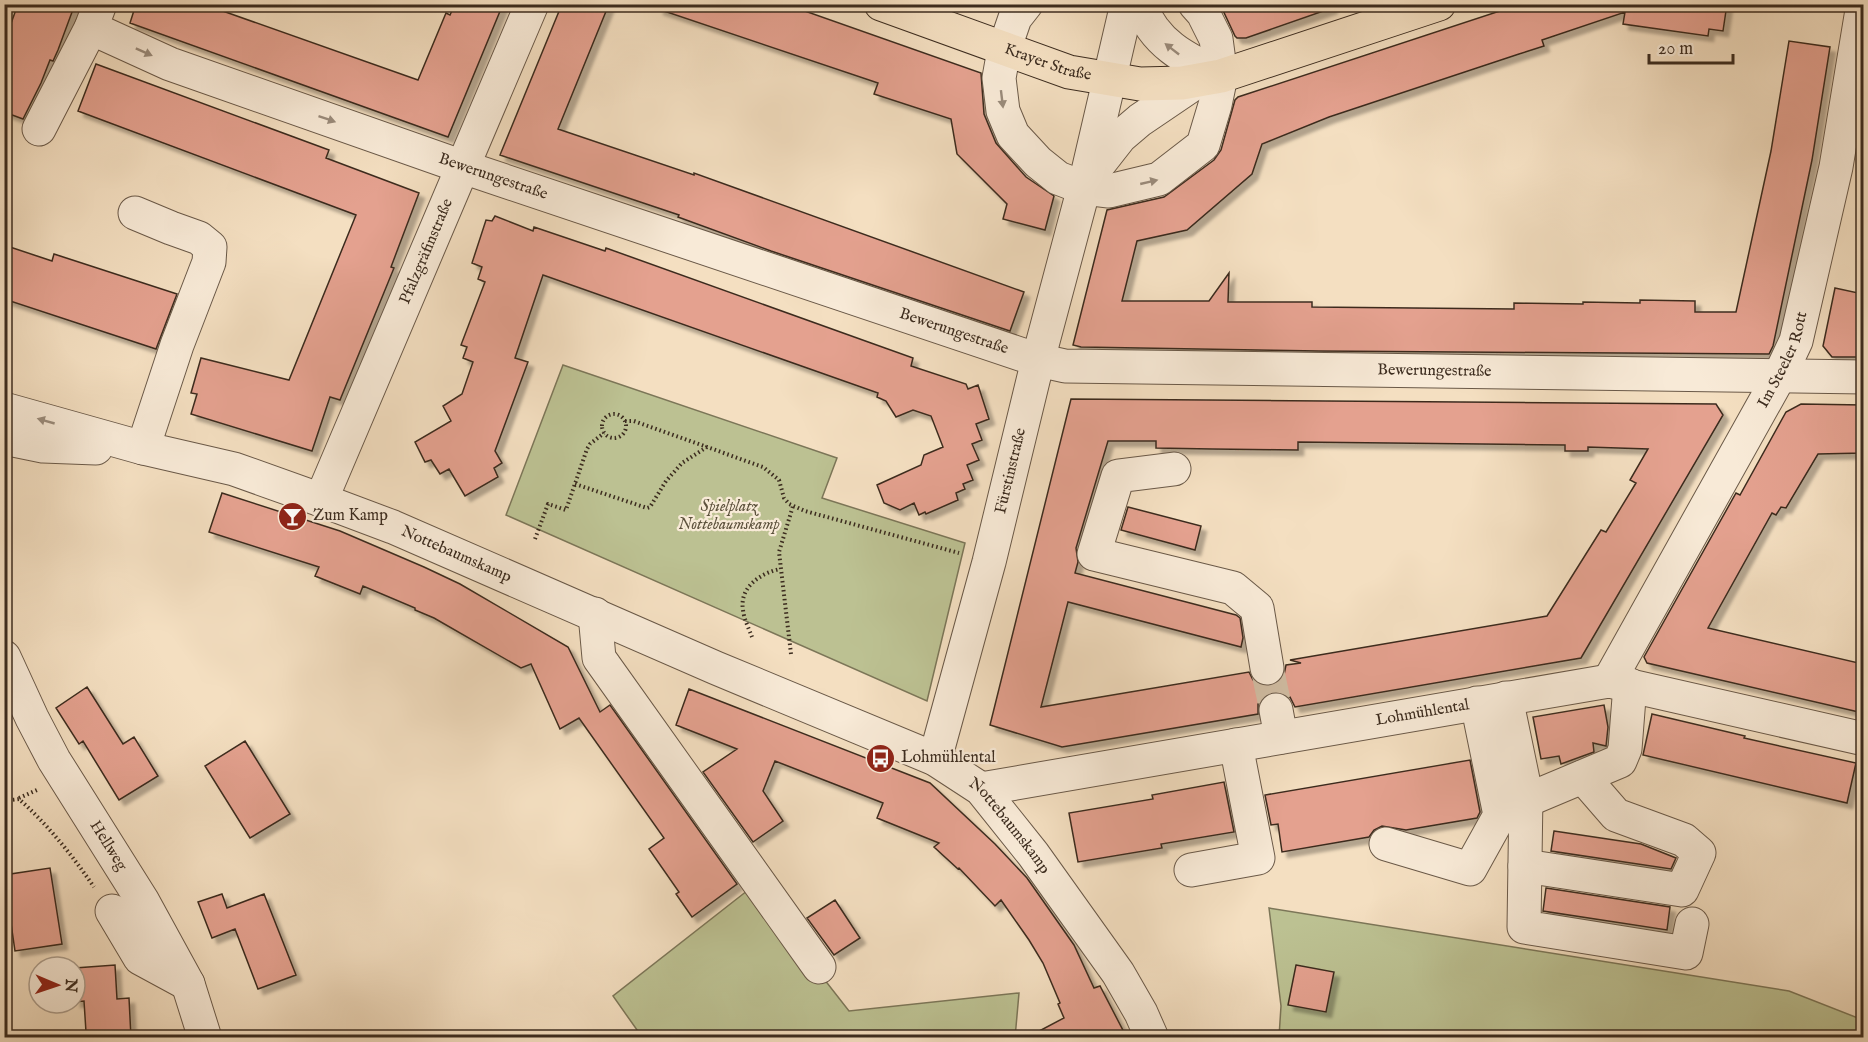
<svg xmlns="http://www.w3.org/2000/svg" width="1868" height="1042" font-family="'IM FELL English',serif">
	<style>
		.green { fill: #bcc192; stroke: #7c7658; stroke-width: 1.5 }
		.building { fill: #e4a18f; stroke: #3c2c1f; stroke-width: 1.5; fill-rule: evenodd; filter: url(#shadow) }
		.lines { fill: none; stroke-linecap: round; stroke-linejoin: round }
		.minor-tunnel { stroke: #cfbba1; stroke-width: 33; stroke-dasharray: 33 16; stroke-linecap: butt }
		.minor-casing { stroke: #6a5948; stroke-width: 35 }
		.major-casing { stroke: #3c2c1f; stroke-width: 35 }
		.path { stroke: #3c2c1f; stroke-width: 4; stroke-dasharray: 1.5 3; stroke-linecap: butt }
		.minor { stroke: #f8ead7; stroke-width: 33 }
		.major { stroke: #f4dfc1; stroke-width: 33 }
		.oneway { fill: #9a8b7b }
		.labels { text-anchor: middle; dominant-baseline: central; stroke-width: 4.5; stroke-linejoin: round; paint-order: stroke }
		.street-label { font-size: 16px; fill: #3c2c1f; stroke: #f8ead7 }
		.park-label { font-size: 16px; font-style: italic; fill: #5c513c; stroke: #f8ead7 }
		.poi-label { font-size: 16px; fill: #3c2c1f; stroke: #f8ead7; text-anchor: start }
	</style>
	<defs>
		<filter id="shadow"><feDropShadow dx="5.5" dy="5.5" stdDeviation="1.5" flood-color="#0004"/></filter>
	</defs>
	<rect width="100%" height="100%" fill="#f4dfc1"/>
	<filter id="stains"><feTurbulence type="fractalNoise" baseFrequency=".00333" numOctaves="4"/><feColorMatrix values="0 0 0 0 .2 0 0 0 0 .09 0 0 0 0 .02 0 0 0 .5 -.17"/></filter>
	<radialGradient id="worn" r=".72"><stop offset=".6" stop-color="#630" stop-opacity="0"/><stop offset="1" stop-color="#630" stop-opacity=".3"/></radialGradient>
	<path class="green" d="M563,365l274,93 -15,40 143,45 -38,158 -421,-186z
		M752,887l97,124 170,-18 -4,45 -373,-1 -29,-41z
		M1269,908l520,83 74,29v17h-584l2,-31z"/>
	<path class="building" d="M18,4h57l-17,46 -5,11 -3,-1 -9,23 -18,36 -19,-7v-69z
		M136,4h67l215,76 28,-67 4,2 5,-11h48l-55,133 -318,-114z
		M562,4h47l-51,125 136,46v-2l330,119 -14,39 -239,-80 -93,-34 1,-2 -179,-60z
		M659,4h126l196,69 3,41 12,29 30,34 28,19 -9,34 -42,-11 4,-15 -50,-50 -6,-35 -77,-25 4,-11 -220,-74z
		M1220,4h111l1,4 -86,30h-9l-2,-2z
		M1521,4h206l-4,27 -14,-2 -1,7 -85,-12 2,-12 -83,28 2,6 -25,8 -190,63 -67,27 -10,30 -65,56 -50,11 -15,60h87l20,-28 -1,29h84v5l202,2v-6l69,1v-2l57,1v-3l55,1v11h41l35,-161 18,-110 41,6 -18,113 -39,186 -4,8 -450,-3 -238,-4 -8,-2 34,-135 57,-13 50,-37 7,-10 14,-50 3,-3z
		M96,64l233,86 -3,8 93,35 -28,74 3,1 -54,132 -10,-3 -18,54 -121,-37 6,-20 -6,-1 10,-35 88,22 67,-165 -278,-104z
		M495,216l38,15 1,-4 71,24 1,-3 265,95 42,15 -2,8 55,18 2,5 10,-4 11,34 -13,5 6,16 -10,4 7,16 -12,5 6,15 -10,4 2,5 -9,4 2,7 -32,14 -1,-2 -6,3 -5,-12 -14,7 -16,-7 -7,-18 44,-20 3,-10 19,-8 -12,-31 -18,-6 -17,7 -10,-16 -9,-4 1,-4 -335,-118 -28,83 13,4 -33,89 7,12 -8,5 4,9 -33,19 -16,-27 -9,5 -9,-14 -6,2 -10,-20 36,-21 -8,-15 19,-12 11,-32 -10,-4 4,-11 -6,-2 24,-63 -7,-3 4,-12 -10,-4 14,-43 6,1z
		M4,245l48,16 2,-7 123,40 -21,55 -152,-50z
		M1835,288l28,6v63h-31l-9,-11z
		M1071,399l645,5 7,11 -142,243 -286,49 -5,-10 -8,-5h-9l-10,4 -5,8v10l-196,33 -72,-22zM1108,441h48v7l56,1 86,1v-8l267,3v6h23v-4l60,2 -18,31 6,3 -30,49 -5,-2 -54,86 -257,44 11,3 -15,2 -2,10 -5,7 -8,4 -11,-1 -7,-5 -4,-8 -208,35 27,-105 173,45 2,-9 -3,-20 -4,-3 -161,-42 3,-11 -2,-14z
		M1801,404l62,1v48l-45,1 -32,54 -5,-1 -5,8 -4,-2 -64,115 155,36v49l-216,-50 -3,-6 92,-164 4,2 46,-83z
		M222,493l118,38 84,36 36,17 108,63 32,65 10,-7 127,179 -45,33 -16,-23 3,-2 -30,-43 15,-11 -85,-120 -19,11 -29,-65 -10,4 -87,-50 -19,-8v-2l-52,-22 -3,8 -45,-18 4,-9 -110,-35z
		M1128,507l73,19 -6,24 -74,-20z
		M87,687l36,57 11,-7 24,39 -39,24 -36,-59 -4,3 -23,-36z
		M689,689l241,94 65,61 32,34 47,67 20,43 6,-2 27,52h-101l38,-20 -6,-14 2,-1 -17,-40 -14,-23 -28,-40 -6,6 -36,-38 -1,1 -24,-22 5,-4 -62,-25 6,-15 -108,-42 -12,30 20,30 -30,21 -50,-70 34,-23 -61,-24z
		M1604,705l4,22 -2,19 -13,-3 1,9 -33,12 -2,-8 -18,3 -8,-42z
		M1652,714l93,22 -1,2 112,25 -9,40 -204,-48z
		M245,741l45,73 -40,24 -45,-72z
		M1470,760l10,52 -3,6 -71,12 -24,-4 -8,4 -5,7 -87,15 -4,-28 -7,1 -6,-30z
		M1224,782l10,50 -73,12 1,4 -84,14 -9,-49 84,-14 -1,-4z
		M1554,831l87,13 35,14 -5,11 -120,-18z
		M50,868l12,76 -47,7 -11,-76z
		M1546,888l124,19 -3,23 -124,-19z
		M222,894l5,14 37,-14 32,81 -38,14 -23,-60 -23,9 -14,-36z
		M835,900l25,38 -26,17 -27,-37z
		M115,965l2,34 12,-1 2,40h-36v-7l-9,1 -2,-31 -9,1v-34z
		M1296,965l38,7 -8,40 -38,-7z"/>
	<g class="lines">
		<path class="minor-tunnel" d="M1267,668l9,42"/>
		<defs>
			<g id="minor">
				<path d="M1026,4l-11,14 -11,32 -5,28 4,33 10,24 25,27 20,16 26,10 25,3 50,-12 44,-34 12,-40 6,-29 -5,-37 -13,-26 -8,-9"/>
				<path d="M1140,4c14,40 46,55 81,72"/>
				<path id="s1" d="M91,28l79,36 293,103 575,193 27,6 799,11"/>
				<path d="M39,129l52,-101 9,-24"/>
				<path d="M1091,174l29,-37 20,-17 59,-40"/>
				<path d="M135,213l36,15 28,10 11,9 -1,15 -32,83 -34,103"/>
				<path id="s2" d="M4,409l139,39 91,21 87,31 72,27 323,141 219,91 46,30 52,65 85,119 23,40 11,25"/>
				<path d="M4,438l39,8 53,2"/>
				<path d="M1174,469l-56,7 -24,78 139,34 24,20 10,60"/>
				<path id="s3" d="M321,500l211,-496"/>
				<path d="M595,614l4,44 220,309"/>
				<path id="s4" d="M4,657l28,61 22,42 88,140 46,84 17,54"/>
				<path id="s5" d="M1609,681l171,-306 16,-34 40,-174 27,-163"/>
				<path d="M1506,698l20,96 6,4 88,-37 5,-12 5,-64"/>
				<path d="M1276,710l5,27"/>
				<path id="s6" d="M935,759l54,-197 49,-202 48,-180 41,-176"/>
				<path id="s7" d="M981,789l628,-108 255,58"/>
				<path d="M1526,794l-2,133 162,26 6,-29"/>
				<path d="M1386,844l84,25 30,-54 -23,-112"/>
				<path d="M1525,866l157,24 17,-37 -15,-13 -68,-25 -33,-38"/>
				<path d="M1191,870l67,-12 -22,-113"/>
				<path d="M112,911l28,47 48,26"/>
			</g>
			<g id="major">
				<path id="s8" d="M881,4l188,68 71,12 42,-1 39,-7 218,-72"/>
			</g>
		</defs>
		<use href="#minor" class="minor-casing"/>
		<use href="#major" class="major-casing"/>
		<path class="path" d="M602 426a12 12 0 1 1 24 0a12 12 0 1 1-24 0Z
			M625,421h9l129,46 16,13 5,18 5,6 16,7 154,42
			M575,484l72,24 3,-1 16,-26 16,-18 25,-16
			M535,539l13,-35 18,6 21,-61 3,-5 14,-11
			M752,637c-3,-8 -8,-18 -9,-27 -4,-23 18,-37 37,-41
			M791,654l-12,-102 14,-46
			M19,798l18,-8
			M4,801l15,-2c29,26 53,56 75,88
			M1276,1034l17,4"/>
		<use href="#minor" class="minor"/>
		<use href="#major" class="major"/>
	</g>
	<defs><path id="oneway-solid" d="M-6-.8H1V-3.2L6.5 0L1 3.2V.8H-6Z" transform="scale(1.5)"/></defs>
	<g class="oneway">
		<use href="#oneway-solid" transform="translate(1172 49) rotate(-142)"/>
		<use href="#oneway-solid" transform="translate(144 52) rotate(24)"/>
		<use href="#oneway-solid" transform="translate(1002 99) rotate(83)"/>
		<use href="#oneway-solid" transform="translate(327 119) rotate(19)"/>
		<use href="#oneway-solid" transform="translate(1149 182) rotate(-13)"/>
		<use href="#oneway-solid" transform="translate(46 421) rotate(-164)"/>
	</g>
	<defs>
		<symbol id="bar-disc" viewBox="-11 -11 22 22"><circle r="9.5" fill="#8f2418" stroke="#f8ead7"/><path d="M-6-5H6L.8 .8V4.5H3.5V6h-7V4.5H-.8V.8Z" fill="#fff"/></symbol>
		<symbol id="bus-disc" viewBox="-11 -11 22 22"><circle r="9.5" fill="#8f2418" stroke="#f8ead7"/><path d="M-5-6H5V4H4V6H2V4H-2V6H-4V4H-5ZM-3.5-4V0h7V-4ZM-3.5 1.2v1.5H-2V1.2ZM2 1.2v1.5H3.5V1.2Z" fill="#fff"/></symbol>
	</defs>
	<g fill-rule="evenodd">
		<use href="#bar-disc" x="276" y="500" width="33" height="33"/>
		<use href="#bus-disc" x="864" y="742" width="33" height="33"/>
	</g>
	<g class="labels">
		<g class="street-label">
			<text stroke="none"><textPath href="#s8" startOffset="177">Krayer Straße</textPath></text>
			<text stroke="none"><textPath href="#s1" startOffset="429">Bewerungestraße</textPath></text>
			<text stroke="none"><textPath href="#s3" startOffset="270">Pfalzgräfinstraße</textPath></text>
			<text stroke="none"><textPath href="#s1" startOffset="915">Bewerungestraße</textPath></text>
			<text stroke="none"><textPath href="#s5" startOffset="366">Im Steeler Rott</textPath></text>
			<text stroke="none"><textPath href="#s1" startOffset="1401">Bewerungestraße</textPath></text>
			<text stroke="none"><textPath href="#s6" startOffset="298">Fürstinstraße</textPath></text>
			<text stroke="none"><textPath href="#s2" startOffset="476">Nottebaumskamp</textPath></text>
			<text stroke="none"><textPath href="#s7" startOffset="448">Lohmühlental</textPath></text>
			<text stroke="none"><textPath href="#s2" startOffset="1098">Nottebaumskamp</textPath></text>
			<text stroke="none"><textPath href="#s4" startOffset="216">Hellweg</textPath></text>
		</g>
		<g class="park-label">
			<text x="729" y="507">Spielplatz<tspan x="729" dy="18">Nottebaumskamp</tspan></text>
		</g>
		<g class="poi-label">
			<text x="313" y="516">Zum Kamp</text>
			<text x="901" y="758">Lohmühlental</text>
		</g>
	</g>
	<rect width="1868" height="1042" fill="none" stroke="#f4dfc1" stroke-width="24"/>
	<rect x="6" y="6" width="1856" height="1030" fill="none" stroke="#3c2c1f" stroke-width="3"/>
	<rect x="12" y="12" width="1844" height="1018" fill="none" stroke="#3c2c1f" stroke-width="1.5"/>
	<g transform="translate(57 985) rotate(92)"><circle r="28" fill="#f8ead7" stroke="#ad9e8d" stroke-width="1.5"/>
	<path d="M0-4.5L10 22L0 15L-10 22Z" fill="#8f2418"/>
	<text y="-9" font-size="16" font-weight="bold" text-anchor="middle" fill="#3c2c1f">N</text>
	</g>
	<path d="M1649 54v9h84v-9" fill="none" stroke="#3c2c1f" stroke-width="3"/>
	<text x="1658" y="54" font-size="18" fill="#3c2c1f" stroke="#f8ead7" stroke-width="4.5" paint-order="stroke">20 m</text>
	<rect width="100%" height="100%" filter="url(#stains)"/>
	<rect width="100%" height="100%" fill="url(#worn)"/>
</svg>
